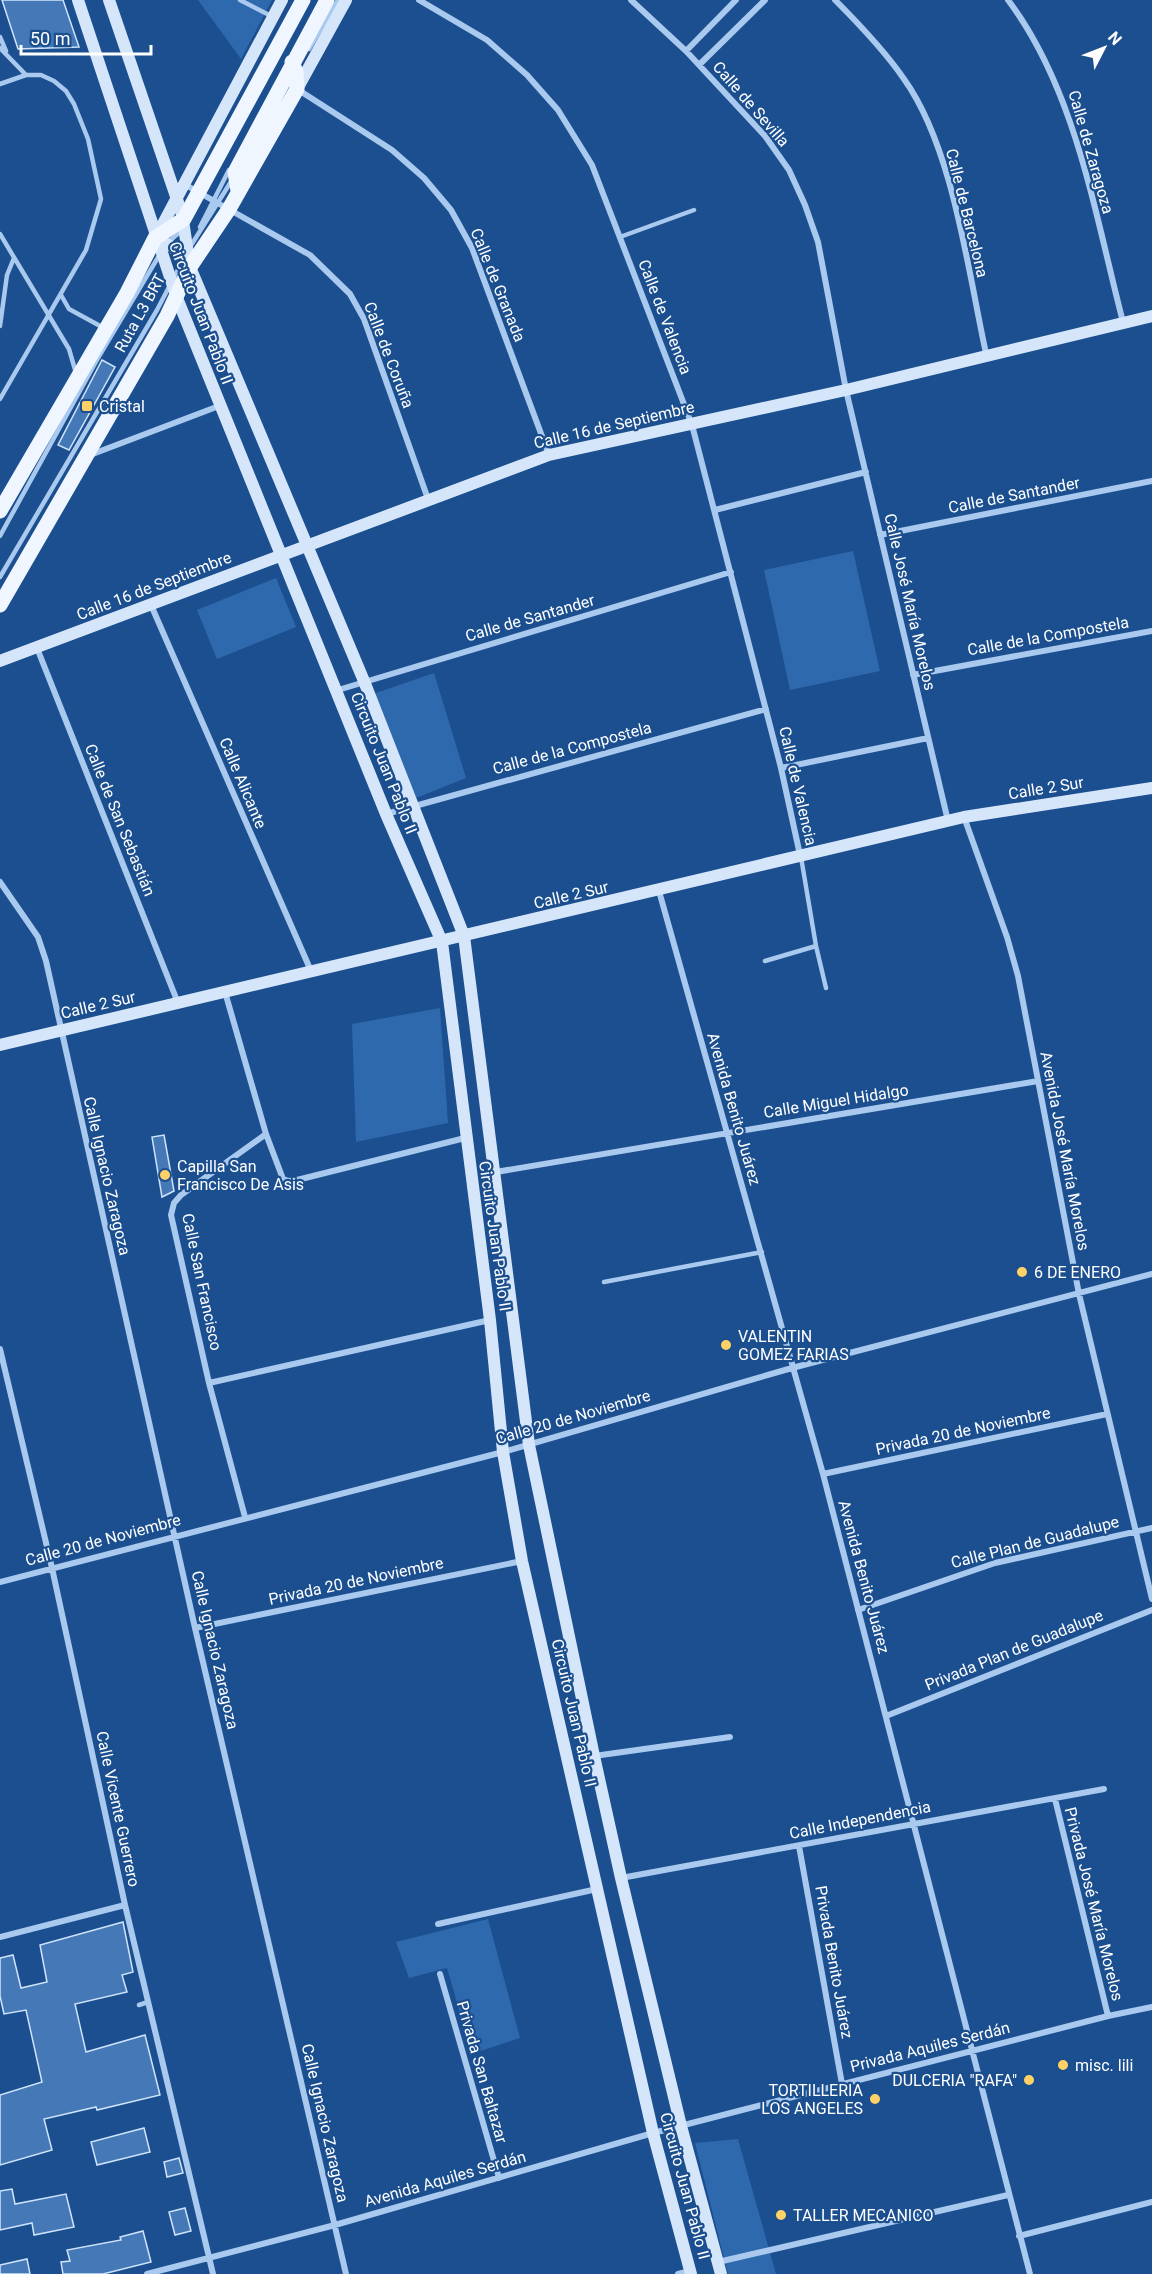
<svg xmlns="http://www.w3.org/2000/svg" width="1152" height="2274" font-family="Roboto,sans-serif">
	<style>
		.green { fill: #2e69ad }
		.building { fill: #4478b7; stroke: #cfe3fa; stroke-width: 1.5 }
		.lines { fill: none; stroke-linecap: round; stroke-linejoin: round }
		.lane { stroke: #a9c9ee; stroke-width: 4.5 }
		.street { stroke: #a9c9ee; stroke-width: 6 }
		.secondary { stroke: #d6e6fa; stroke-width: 12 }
		.primary { stroke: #f0f6ff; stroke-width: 15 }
		.poi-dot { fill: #ffd166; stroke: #1b4f8f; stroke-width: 2 }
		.labels { text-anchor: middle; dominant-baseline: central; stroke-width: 4.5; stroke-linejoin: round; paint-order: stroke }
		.street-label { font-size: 16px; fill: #fff; stroke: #1b4f8f }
		.poi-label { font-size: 16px; fill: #fff; stroke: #1b4f8f; text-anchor: start }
	</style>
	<rect width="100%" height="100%" fill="#1b4f8f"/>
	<path class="green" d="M198,0h74l-31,59z
		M853,551l27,120 -90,19 -26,-120z
		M276,578l20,49 -79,32 -20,-49z
		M434,673l32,105 -50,20 -43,-104z
		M440,1008l8,115 -92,19 -4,-118z
		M488,1919l32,119 -48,16 -25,-86 -38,10 -13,-36z
		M738,2139l38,135h-48l-33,-131z"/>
	<path class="building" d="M2,0h61l16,47 -61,2z
		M102,360l13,7 -46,83 -11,-5z
		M164,1135l10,56 -12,6 -10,-60z
		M123,1922l10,50 -11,3 5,17 -52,12 11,48 59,-17 15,60 -63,15 -1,-3 -52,12 8,31 -52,15v-70l42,-13 -16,-72 -22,4 -4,-18v-38l13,-3 8,33 26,-6 -7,-37z
		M144,2128l6,24 -53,13 -6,-23z
		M179,2158l4,15 -16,4 -3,-15z
		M12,2189l3,15 51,-10 8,33 -40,8 -2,-12 -32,7v-39z
		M185,2208l6,23 -16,4 -6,-23z
		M143,2231l8,31 -48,12h-40l-2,-12 9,-1 -3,-11 54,-10 -1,-3z
		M27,2259l3,15h-30v-9z"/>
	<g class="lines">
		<path class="lane" d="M240,0l33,17
			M0,37l6,14
			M0,48l26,27
			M309,49l29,-49
			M0,84l26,-9h15l13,6 12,10 8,13 14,35 13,60 -15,51 -86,149
			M200,227l29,-57
			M0,234l69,115 7,24
			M620,237l74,-27
			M167,243l14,-12
			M190,247l42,-67
			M61,295l8,14 33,18
			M0,326l7,-51 7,-17
			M0,536l98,-178 62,-104
			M0,577l157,-267 26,-50
			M801,857l15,89
			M765,961l51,-15 10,42
			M604,1282l158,-30
			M139,2005l9,-3"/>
		<path class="street" d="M419,0l68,40 40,35 31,35 34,55 100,260 89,343 19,87
			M631,0l55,51 79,85 24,34 16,35 13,37 28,148 102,431
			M835,0c25,25 49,50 69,79 50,70 64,194 83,279
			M1008,0c68,90 87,215 115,322
			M686,51l50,-51
			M699,65l66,-65
			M297,89l95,61 32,28 27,32 21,38 77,207
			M184,184l126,71 40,39 14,25 64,180
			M90,455l129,-49
			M715,510l151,-38
			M880,535l272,-54
			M151,605l160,366
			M37,648l141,355
			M913,675l239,-44
			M338,690l393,-118
			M781,768l147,-30
			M386,814l380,-105
			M964,817l43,120 11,39 61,318 73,305
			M0,882l38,55 8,24 149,667 151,646
			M659,891l164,583 207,800
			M225,992l41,142 17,45 6,2 8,-1 168,-42
			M496,1172l542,-91
			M0,1349l52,219 73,337 88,369
			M209,1383l281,-63
			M823,1474l284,-60
			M245,1517l-36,-134 -38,-168 3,-12 7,-8 85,-61
			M0,1582l503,-130 289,-84 360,-94
			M858,1610l137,-47 157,-35
			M195,1628l327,-67
			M886,1716l266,-106
			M594,1756l136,-19
			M1055,1799l53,217
			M799,1846l43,238
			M621,1878l483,-89
			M438,1924l159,-35
			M0,1937l125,-32
			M440,1974l59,204
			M1019,2236l133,-34
			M718,2262l290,-67
			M147,2274l188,-49 318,-92 455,-117 44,-9
			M678,2274l12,-3"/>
		<path class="secondary" d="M78,0l99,298 209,516 56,128 48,378 13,132 19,109 131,572 38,141
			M109,0l73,214 8,53
			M297,89l49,-89
			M156,237l126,-237
			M155,238l18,9 17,20 174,414 100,255 65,509 65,311 27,122 60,248 40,148
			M0,661l549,-206 297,-65 306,-74
			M0,1045l964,-228 188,-29"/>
		<path class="primary" d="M238,191l-3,-19 92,-172
			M0,511l127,-218 28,-55 29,-19 119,-219
			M0,605l167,-289 23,-49 39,-58 68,-120 -1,-17 -4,-10"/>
	</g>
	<g class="poi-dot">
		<rect x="81" y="400" width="12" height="12" rx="3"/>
		<circle cx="165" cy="1175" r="6"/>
		<circle cx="1022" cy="1272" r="6"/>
		<circle cx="726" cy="1345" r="6"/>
		<circle cx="1063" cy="2065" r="6"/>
		<circle cx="1029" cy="2080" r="6"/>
		<circle cx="875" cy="2099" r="6"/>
		<circle cx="781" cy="2215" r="6"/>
	</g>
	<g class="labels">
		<g class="street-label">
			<text transform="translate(751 104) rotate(49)">Calle de Sevilla</text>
			<text transform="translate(1091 152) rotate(74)">Calle de Zaragoza</text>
			<text transform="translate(967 213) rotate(76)">Calle de Barcelona</text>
			<text transform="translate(498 285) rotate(68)">Calle de Granada</text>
			<text transform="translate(140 313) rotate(-61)">Ruta L3 BRT</text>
			<text transform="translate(201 313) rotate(69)">Circuito Juan Pablo II</text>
			<text transform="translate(665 317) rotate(69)">Calle de Valencia</text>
			<text transform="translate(389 355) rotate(69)">Calle de Coruña</text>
			<text transform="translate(614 425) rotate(-13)">Calle 16 de Septiembre</text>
			<text transform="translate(1014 495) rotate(-11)">Calle de Santander</text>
			<text transform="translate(154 586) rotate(-21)">Calle 16 de Septiembre</text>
			<text transform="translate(910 602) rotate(77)">Calle José María Morelos</text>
			<text transform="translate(530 618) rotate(-16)">Calle de Santander</text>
			<text transform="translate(1048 636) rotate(-10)">Calle de la Compostela</text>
			<text transform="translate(572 748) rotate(-15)">Calle de la Compostela</text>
			<text transform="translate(384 763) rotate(68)">Circuito Juan Pablo II</text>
			<text transform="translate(243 783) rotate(67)">Calle Alicante</text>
			<text transform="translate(798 786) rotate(77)">Calle de Valencia</text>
			<text transform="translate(1046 788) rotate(-9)">Calle 2 Sur</text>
			<text transform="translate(120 820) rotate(68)">Calle de San Sebastián</text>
			<text transform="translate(571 895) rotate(-13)">Calle 2 Sur</text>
			<text transform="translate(98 1005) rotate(-13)">Calle 2 Sur</text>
			<text transform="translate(836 1101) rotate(-9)">Calle Miguel Hidalgo</text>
			<text transform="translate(734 1109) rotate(74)">Avenida Benito Juárez</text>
			<text transform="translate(1065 1151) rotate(79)">Avenida José María Morelos</text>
			<text transform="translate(107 1176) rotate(77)">Calle Ignacio Zaragoza</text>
			<text transform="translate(495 1236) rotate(82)">Circuito Juan Pablo II</text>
			<text transform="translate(202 1282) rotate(78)">Calle San Francisco</text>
			<text transform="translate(573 1417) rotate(-16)">Calle 20 de Noviembre</text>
			<text transform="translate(963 1431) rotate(-12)">Privada 20 de Noviembre</text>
			<text transform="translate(103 1540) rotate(-15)">Calle 20 de Noviembre</text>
			<text transform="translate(1035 1542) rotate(-14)">Calle Plan de Guadalupe</text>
			<text transform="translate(864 1577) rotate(75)">Avenida Benito Juárez</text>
			<text transform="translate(356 1581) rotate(-12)">Privada 20 de Noviembre</text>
			<text transform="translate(215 1650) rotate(77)">Calle Ignacio Zaragoza</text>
			<text transform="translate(1014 1650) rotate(-22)">Privada Plan de Guadalupe</text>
			<text transform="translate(574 1713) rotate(77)">Circuito Juan Pablo II</text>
			<text transform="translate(118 1809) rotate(78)">Calle Vicente Guerrero</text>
			<text transform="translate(860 1820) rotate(-11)">Calle Independencia</text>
			<text transform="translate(1094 1904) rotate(76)">Privada José María Morelos</text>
			<text transform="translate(834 1962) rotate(80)">Privada Benito Juárez</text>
			<text transform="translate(930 2047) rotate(-14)">Privada Aquiles Serdán</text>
			<text transform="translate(482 2072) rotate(74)">Privada San Baltazar</text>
			<text transform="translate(325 2123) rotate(77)">Calle Ignacio Zaragoza</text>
			<text transform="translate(445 2179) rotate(-16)">Avenida Aquiles Serdán</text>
			<text transform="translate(685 2186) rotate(75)">Circuito Juan Pablo II</text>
		</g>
		<g class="poi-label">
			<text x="99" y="406">Cristal</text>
			<text x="177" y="1166">Capilla San<tspan x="177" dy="18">Francisco De Asis</tspan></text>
			<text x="1034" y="1272">6 DE ENERO</text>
			<text x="738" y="1336">VALENTIN<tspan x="738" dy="18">GOMEZ FARIAS</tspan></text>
			<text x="1075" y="2065">misc. lili</text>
			<text x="1017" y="2080" text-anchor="end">DULCERIA "RAFA"</text>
			<text x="863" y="2090" text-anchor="end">TORTILLERIA<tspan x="863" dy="18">LOS ANGELES</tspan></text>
			<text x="793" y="2215">TALLER MECANICO</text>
		</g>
	</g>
	<g transform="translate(1104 48) rotate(48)" stroke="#1b4f8f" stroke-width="4.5" paint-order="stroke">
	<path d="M0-4.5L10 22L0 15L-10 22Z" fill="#ffffff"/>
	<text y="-9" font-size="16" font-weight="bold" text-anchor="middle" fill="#ffffff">N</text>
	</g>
	<path d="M21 45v9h130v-9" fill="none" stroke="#ffffff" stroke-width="3"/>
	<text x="30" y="45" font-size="18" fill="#ffffff" stroke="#1b4f8f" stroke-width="4.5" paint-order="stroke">50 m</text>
</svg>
